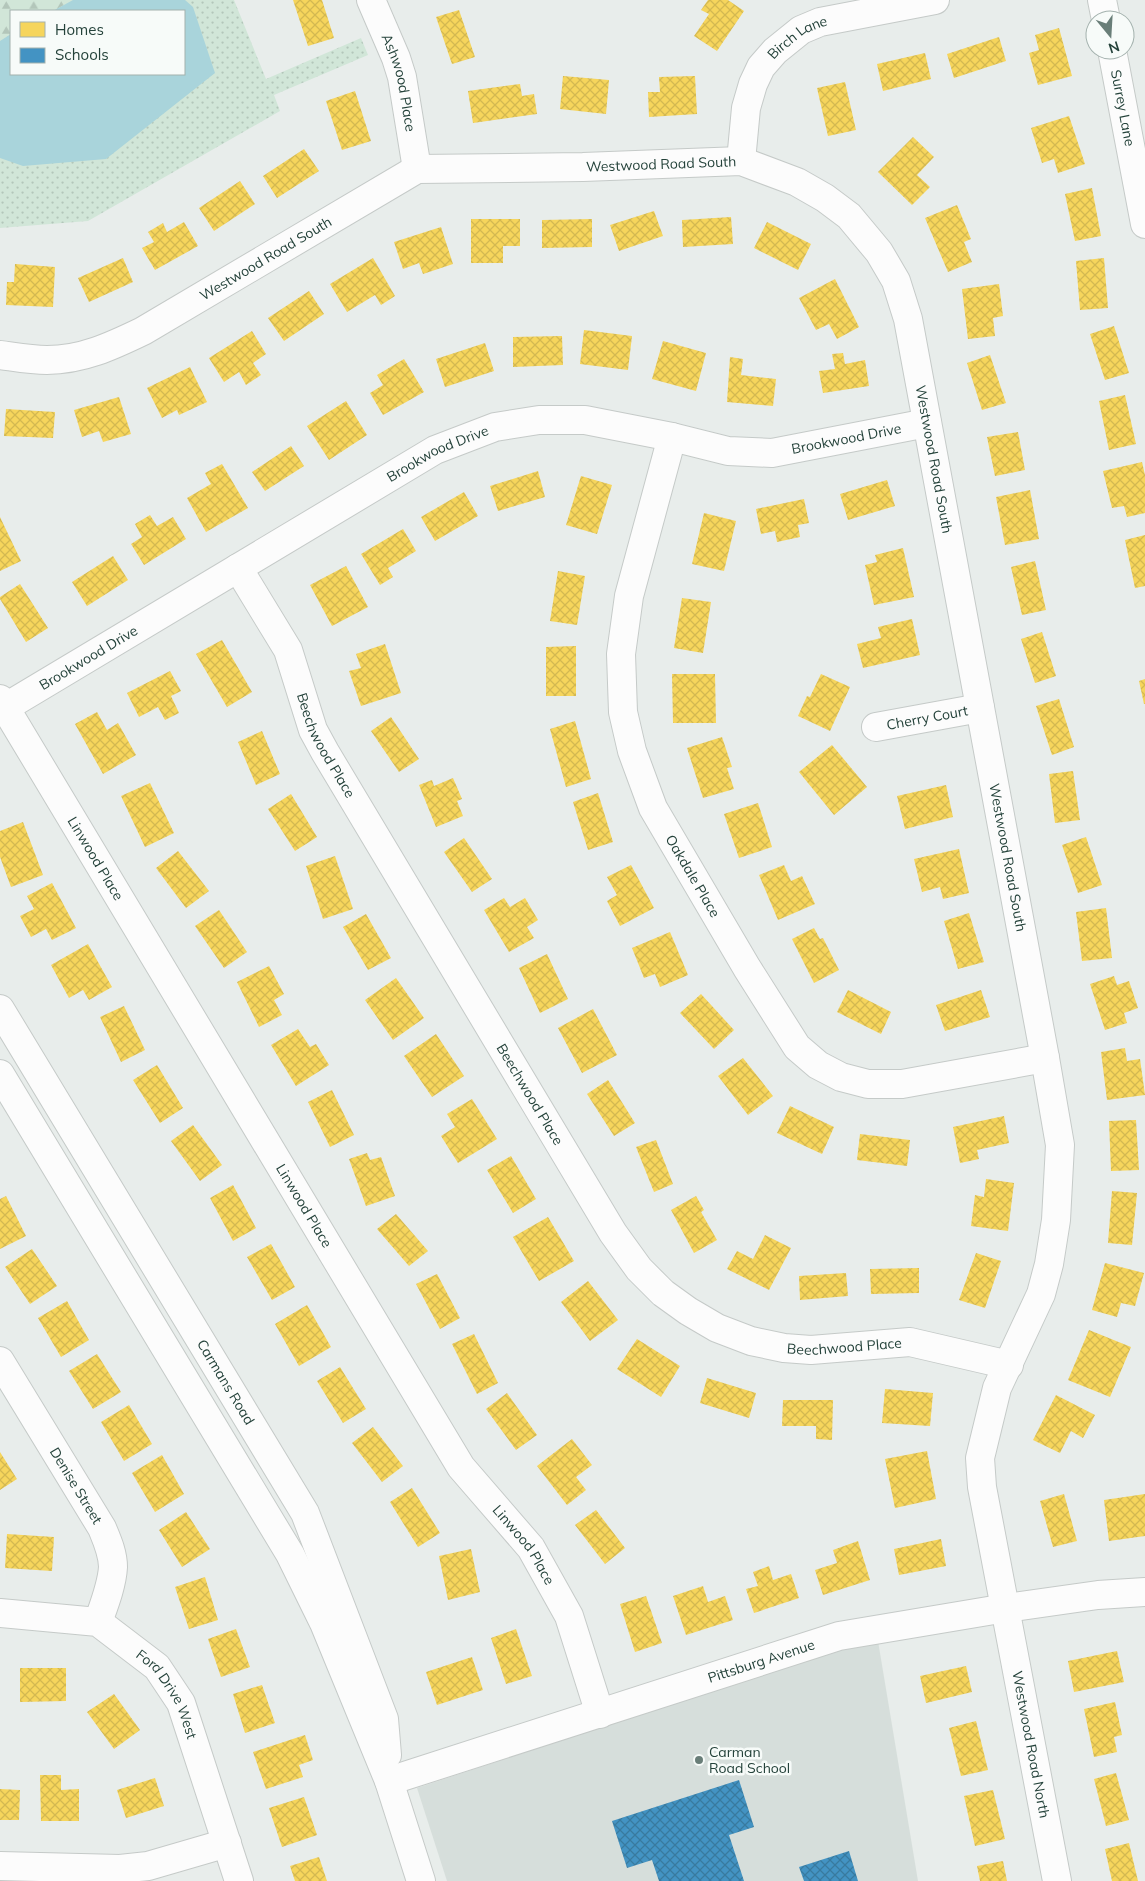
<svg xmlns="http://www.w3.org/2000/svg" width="1145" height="1881" font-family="Mulish,sans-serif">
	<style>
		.built { fill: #d6dedb }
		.grass { fill: url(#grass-dots); fill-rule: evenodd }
		.forest { fill: url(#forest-firs) }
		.water { fill: #a9d4db }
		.homes { fill: url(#homes-cross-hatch) }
		.schools { fill: url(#schools-cross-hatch) }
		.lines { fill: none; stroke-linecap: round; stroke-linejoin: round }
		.minor-casing { stroke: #c5cac8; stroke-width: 30 }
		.minor { stroke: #fcfcfc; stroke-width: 28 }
		.poi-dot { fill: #697e78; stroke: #f7fbf9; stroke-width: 2 }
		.labels { text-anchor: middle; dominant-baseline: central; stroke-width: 5; stroke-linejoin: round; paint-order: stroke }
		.street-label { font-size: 14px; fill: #24423a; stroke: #f7fbf9 }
		.poi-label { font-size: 14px; fill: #24423a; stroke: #f7fbf9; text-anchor: start }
	</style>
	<defs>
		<pattern id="grass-dots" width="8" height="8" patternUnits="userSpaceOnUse" patternTransform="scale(1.25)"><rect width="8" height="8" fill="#d1e6d8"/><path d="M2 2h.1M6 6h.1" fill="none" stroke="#b3c6ba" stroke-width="1.8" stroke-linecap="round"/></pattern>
		<pattern id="forest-firs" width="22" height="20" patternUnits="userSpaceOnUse" patternTransform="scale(1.25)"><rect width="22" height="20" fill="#d1e6d8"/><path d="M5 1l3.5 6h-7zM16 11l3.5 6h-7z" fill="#b3c6ba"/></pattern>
		<pattern id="homes-cross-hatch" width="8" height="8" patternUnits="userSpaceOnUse" patternTransform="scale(1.25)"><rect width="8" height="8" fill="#f6d55c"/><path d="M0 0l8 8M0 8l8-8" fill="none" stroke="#d3b851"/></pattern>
		<pattern id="schools-cross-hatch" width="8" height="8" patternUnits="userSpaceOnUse" patternTransform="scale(1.25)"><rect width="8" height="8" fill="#4393c3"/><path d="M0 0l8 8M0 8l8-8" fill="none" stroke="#387a9f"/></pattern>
	</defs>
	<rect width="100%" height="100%" fill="#e8edeb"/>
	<path class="built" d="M878,1641l40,240h-471l-30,-93 434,-143z"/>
	<path class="grass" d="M0,0h234l32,79 95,-41 7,17 -94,40 6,16 -192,110 -88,7zM11,11h173v63h-173z"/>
	<path class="forest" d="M0,0h73l-20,11h-42v23l-11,7z"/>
	<path class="water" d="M73,0h112l8,7 22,66 -109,86 -83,7 -23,-8v-117l11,-7v40h173v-63h-131z"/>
	<path class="homes" d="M293,0h29l12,38 -26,8z
		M708,0h20l16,11 -27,40 -23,-15 15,-22 -8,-4z
		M459,10l16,47 -23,7 -16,-47z
		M1059,28l13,48 -34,9 -9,-32 10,-3 -4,-15z
		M999,37l7,24 -52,17 -7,-24z
		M925,53l6,26 -48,12 -6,-27z
		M563,76l46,4 -3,34 -46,-5z
		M695,76l2,38 -48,3 -1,-25h12l-1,-15z
		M845,82l11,48 -28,6 -11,-48z
		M520,84l2,12 12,-2 3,20 -64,9 -5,-32z
		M355,91l16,50 -29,9 -16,-49z
		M1069,116l16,48 -27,9 -4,-14 -12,4 -11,-35z
		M913,137l21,20 -17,18 13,12 -18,18 -34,-33z
		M304,149l15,22 -42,27 -14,-22z
		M240,181l15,23 -41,27 -15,-23z
		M1092,188l9,48 -26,5 -10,-47z
		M957,205l14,34 -7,3 8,20 -24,10 -23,-54z
		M654,211l9,25 -44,15 -9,-26z
		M731,217l2,27 -50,3 -1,-27z
		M471,219h49v27h-17v17h-32z
		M592,219v28l-50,1v-28z
		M184,222l14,24 -43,24 -13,-22 12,-6 -6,-10 15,-9 4,9z
		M767,222l44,22 -13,26 -44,-22z
		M441,227l12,37 -30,10 -4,-11 -16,6 -9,-27z
		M123,258l10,24 -44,20 -11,-24z
		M373,258l22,38 -14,9 -6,-10 -28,17 -17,-28z
		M1104,258l4,50 -28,2 -4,-49z
		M15,264l40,3 -2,40 -47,-2 1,-23h7z
		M835,279l24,48 -22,12 -8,-15 -13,6 -17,-32z
		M999,284l4,32 -10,2 2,18 -27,3 -6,-50z
		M309,291l15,23 -40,27 -16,-23z
		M1114,326l15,47 -24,7 -15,-46z
		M584,330l48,6 -4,34 -48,-6z
		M252,331l14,23 -13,9 8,12 -15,10 -7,-13 -15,10 -15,-24z
		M562,336l1,29 -50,2v-30z
		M663,341l43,12 -10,38 -44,-12z
		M485,343l9,28 -49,16 -9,-28z
		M843,353l2,11 20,-4 4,26 -46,7 -4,-22 16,-2 -3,-15z
		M990,355l16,48 -24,7 -15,-47z
		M730,357l13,2 -2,16 35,4 -3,27 -46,-4z
		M404,359l20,33 -41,23 -13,-22 13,-8 -6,-10z
		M190,367l17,35 -28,13 -2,-5 -15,8 -15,-30z
		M1125,395l11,49 -27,6 -10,-49z
		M119,397l12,37 -28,8 -4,-11 -17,6 -8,-27z
		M346,401l21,34 -38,25 -22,-34z
		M6,409l49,3 -2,26 -49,-2z
		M1018,432l7,38 -30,6 -8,-39z
		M291,446l13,20 -39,25 -13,-19z
		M1142,462l3,13v38l-18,4 -3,-11 -12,2 -9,-37z
		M222,464l26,44 -42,24 -19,-34 24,-14 -6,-11z
		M538,471l7,26 -47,14 -8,-25z
		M581,476l31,9 -15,49 -31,-9z
		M887,480l8,26 -47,14 -8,-26z
		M1030,490l9,49 -34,6 -9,-48z
		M464,492l14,24 -43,25 -14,-24z
		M804,499l5,24 -11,2 2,12 -23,5 -2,-11 -14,3 -5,-25z
		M704,513l32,8 -12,50 -32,-7z
		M150,515l7,11 16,-9 13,22 -42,26 -13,-21 11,-7 -7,-13z
		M0,517l21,44 -21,10z
		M403,529l13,22 -28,17 5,9 -13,8 -19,-31z
		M1145,535v51l-10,2 -10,-48z
		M903,548l11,49 -40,8 -9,-40 12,-3 -2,-7z
		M113,556l15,24 -41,26 -15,-24z
		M1035,561l11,49 -24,5 -11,-48z
		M346,566l22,41 -36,19 -22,-41z
		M558,571l27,5 -8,49 -27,-4z
		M20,584l28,44 -22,14 -26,-43v-2z
		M682,598l29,4 -8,51 -29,-5z
		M912,619l8,36 -57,13 -6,-24 24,-6 -3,-11z
		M1042,632l14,44 -21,7 -14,-44z
		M222,640l30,52 -25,15 -31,-53z
		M385,644l16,49 -40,13 -12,-35 12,-3 -5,-14z
		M576,646v50h-30v-49z
		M170,671l11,20 -10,5 8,17 -14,7 -7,-13 -19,10 -12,-24z
		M672,674h43l1,49h-43z
		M821,674l29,13 -20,44 -32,-15 9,-20 3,1z
		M1145,679v25h-1l-5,-23z
		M1059,699l15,48 -22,8 -16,-49z
		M97,712l10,18 11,-7 18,32 -33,19 -28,-50z
		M391,717l28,42 -20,13 -28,-41z
		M575,721l16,58 -25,8 -16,-58z
		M262,731l18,43 -24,11 -18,-43z
		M722,737l10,30 -5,1 7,21 -31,9 -16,-50z
		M832,745l35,42 -33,28 -35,-43z
		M1073,771l7,49 -25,3 -6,-49z
		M453,778l9,21 -5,2 6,15 -27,11 -17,-42 13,-5 2,6z
		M150,783l24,50 -29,14 -24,-51z
		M946,785l7,32 -48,12 -8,-33z
		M598,793l15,49 -25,8 -15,-48z
		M291,794l26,43 -22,14 -27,-42z
		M758,803l14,44 -33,11 -15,-44z
		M23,822l20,53 -32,12 -11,-30v-26z
		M1086,837l16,48 -24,8 -16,-48z
		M464,838l28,41 -20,13 -28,-40z
		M959,849l10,44 -26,6 -3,-12 -18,5 -8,-33z
		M178,851l31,40 -23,17 -30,-40z
		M335,856l18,53 -30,10 -17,-53z
		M631,865l23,43 -34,18 -13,-25 10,-6 -10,-18z
		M784,865l7,16 11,-5 13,28 -37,16 -19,-45z
		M52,883l24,45 -24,12 -6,-11 -15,8 -11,-21 14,-7 -7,-13z
		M504,898l6,9 15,-9 13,22 -11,7 7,11 -25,14 -25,-42z
		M1106,908l6,50 -30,3 -6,-49z
		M219,910l28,42 -23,16 -29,-42z
		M969,913l15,49 -26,7 -14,-48z
		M366,914l25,44 -23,12 -25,-43z
		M814,928l6,11 3,-1 16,32 -25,13 -22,-44z
		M670,932l18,43 -28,12 -5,-13 -11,4 -12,-30z
		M88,944l24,43 -23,13 -6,-10 -14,8 -18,-33z
		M547,954l21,45 -28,14 -21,-45z
		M269,966l15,28 -10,6 8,15 -23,12 -22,-45z
		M1114,976l3,9 12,-4 9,27 -14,5 3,10 -22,7 -15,-46z
		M396,978l28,40 -31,22 -28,-40z
		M848,990l43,22 -10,22 -44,-22z
		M981,990l9,27 -45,14 -9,-26z
		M701,994l33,36 -20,19 -34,-36z
		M124,1006l21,44 -24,12 -21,-45z
		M593,1009l24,46 -35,18 -24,-45z
		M298,1029l12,18 6,-3 13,21 -33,21 -25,-41z
		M436,1034l28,42 -32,21 -28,-41z
		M1125,1048l2,13 13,-2 5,36 -38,5 -6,-48z
		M743,1058l30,38 -25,19 -30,-39z
		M157,1065l26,43 -23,15 -27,-43z
		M608,1080l27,43 -21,13 -27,-42z
		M332,1090l22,45 -24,12 -22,-45z
		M472,1099l25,40 -39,24 -17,-27 14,-9 -8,-13z
		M790,1106l44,21 -12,27 -45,-21z
		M1004,1116l5,27 -32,7 2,9 -19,4 -7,-36z
		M1136,1120l3,50 -28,1 -2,-50z
		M193,1125l29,40 -22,16 -29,-40z
		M860,1134l50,6 -3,26 -50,-6z
		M656,1140l17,44 -19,8 -18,-45z
		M367,1153l3,7 11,-3 14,39 -29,10 -17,-47z
		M511,1156l25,43 -23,14 -26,-43z
		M986,1179l28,4 -6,48 -37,-5 4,-31 9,2z
		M233,1185l23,43 -23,13 -23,-43z
		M1112,1191l25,2 -5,52 -24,-2z
		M6,1196l20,40 -26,13v-50z
		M696,1196l8,14 -3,2 16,28 -23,13 -23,-43z
		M396,1214l32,37 -19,15 -32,-37z
		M548,1217l26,44 -35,20 -26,-44z
		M765,1235l26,13 -22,42 -42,-21 10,-18 16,8z
		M271,1244l24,43 -23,13 -25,-43z
		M32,1249l25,37 -27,18 -25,-37z
		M976,1253l25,8 -16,47 -26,-8z
		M1105,1263l39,10 -9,33 -14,-3 -4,14 -25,-7z
		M919,1268v25l-48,1 -1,-25z
		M846,1273l2,23 -48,4 -1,-24z
		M437,1274l23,44 -20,11 -24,-45z
		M588,1281l30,39 -28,21 -29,-39z
		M67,1301l22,39 -28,17 -23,-39z
		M307,1305l24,42 -32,19 -24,-42z
		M1089,1330l42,17 -21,50 -42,-17z
		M474,1334l24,49 -21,11 -25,-50z
		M637,1339l43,27 -19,31 -44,-28z
		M97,1354l24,38 -28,17 -24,-38z
		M340,1367l26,42 -23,14 -26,-42z
		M707,1378l49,15 -7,25 -49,-15z
		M885,1389l48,4 -3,33 -48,-3z
		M507,1393l30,42 -21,15 -30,-41z
		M1056,1395l39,20 -12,23 -12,-7 -11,22 -27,-13z
		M783,1400h50l-1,40 -16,-1v-13h-34z
		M129,1405l23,39 -28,17 -23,-39z
		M373,1427l30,39 -21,16 -30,-39z
		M572,1439l20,26 -16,12 10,13 -19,15 -30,-39z
		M927,1451l9,48 -41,9 -10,-49z
		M0,1452l17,27 -17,11z
		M162,1455l22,39 -29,18 -23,-39z
		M412,1488l28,45 -22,14 -28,-45z
		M1064,1494l13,47 -24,6 -13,-46z
		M1145,1494v42l-36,5 -5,-41z
		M596,1510l29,38 -20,16 -30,-39z
		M186,1512l24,37 -28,18 -23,-37z
		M7,1534l47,3 -2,34 -47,-3z
		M941,1539l5,27 -47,9 -5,-26z
		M858,1541l12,39 -47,15 -8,-25 22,-7 -4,-13z
		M471,1549l9,43 -32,8 -9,-44z
		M769,1566l4,14 18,-6 8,24 -45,15 -8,-24 12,-3 -5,-14z
		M205,1577l13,43 -29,9 -14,-42z
		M703,1586l5,16 17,-6 8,24 -47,15 -13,-39z
		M646,1596l16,47 -27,9 -15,-48z
		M236,1629l14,38 -29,10 -13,-38z
		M516,1629l16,47 -26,8 -15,-46z
		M1117,1651l7,31 -50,10 -6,-31z
		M472,1657l11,33 -46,15 -11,-33z
		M966,1666l6,26 -46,11 -6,-27z
		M20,1668h46v33l-46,1z
		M262,1685l13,38 -30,10 -12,-39z
		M114,1694l26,36 -26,19 -27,-37z
		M1115,1702l7,33 -8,2 3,15 -23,5 -10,-48z
		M976,1721l12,49 -27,6 -12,-48z
		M305,1735l8,25 -14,5 4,12 -37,12 -13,-37z
		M1116,1773l13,47 -23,6 -12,-47z
		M40,1775h21v15l18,-1v32h-38z
		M155,1778l9,28 -38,12 -9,-28z
		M0,1789l20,1 -1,30h-19z
		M993,1790l12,49 -30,7 -11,-50z
		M304,1797l13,38 -35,12 -13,-39z
		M1129,1843l9,38h-26l-7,-32z
		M319,1857l8,24h-32l-5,-15z
		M1003,1861l4,20h-27l-3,-15z"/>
	<path class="schools" d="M739,1780l15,47 -25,8 15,46h-85l-7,-21 -25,8 -15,-47z
		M849,1851l9,30h-54l-5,-14z"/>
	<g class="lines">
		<defs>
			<g id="minor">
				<path id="s1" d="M371,0l25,58 6,19 15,92"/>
				<path d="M1102,0l4,20"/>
				<path id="s2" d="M1112,50l33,174"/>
				<path id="s3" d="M741,161l5,-53 7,-24 8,-17 14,-16 26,-21 19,-8 115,-22"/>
				<path id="s4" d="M0,355c15,2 31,5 47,5 35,0 65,-14 96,-29l274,-162 166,-2 158,-6 56,21 28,16 24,18 30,36 17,29 12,38 137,739 15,87 -4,75 -7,44 -8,30 -44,94 -17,70 2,29 75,394"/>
				<path id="s5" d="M672,437l-43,159 -8,58 2,58 9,39 21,57 94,160 50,79 21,18 23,12 27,7h34l143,-26"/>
				<path id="s6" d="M238,568l50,82 25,80 12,22 288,481 26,36 24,24 25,18 29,17 34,13 33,7 27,2 99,-8 99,23"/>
				<path id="s7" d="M0,699l461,768 70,81 38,68 31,98"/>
				<path id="s8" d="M6,707l429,-257 60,-23 44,-7h46l87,17 56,14 44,2 155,-30"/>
				<path id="s9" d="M876,727l104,-19"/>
				<path id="s10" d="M0,1009l305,504 79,206 3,36"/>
				<path d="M0,1074l290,480 34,69 65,158 32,100"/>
				<path id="s11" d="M0,1361l102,167c5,12 11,25 11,39 -1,18 -9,38 -15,55"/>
				<path id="s12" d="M0,1613l98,9 59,45 24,36 58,178"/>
				<path id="s13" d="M389,1781l450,-145 167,-28 92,-13 47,-3"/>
				<path d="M0,1866l120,3 28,-3 79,-23"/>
			</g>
		</defs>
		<use href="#minor" class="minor-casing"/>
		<use href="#minor" class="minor"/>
	</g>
	<circle class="poi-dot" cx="699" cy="1760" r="5"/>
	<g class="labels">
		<g class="street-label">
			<text stroke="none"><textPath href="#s3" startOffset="145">Birch Lane</textPath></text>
			<text stroke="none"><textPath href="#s1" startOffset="88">Ashwood Place</textPath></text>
			<text stroke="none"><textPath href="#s2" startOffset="59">Surrey Lane</textPath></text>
			<text stroke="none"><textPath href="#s4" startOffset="711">Westwood Road South</textPath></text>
			<text stroke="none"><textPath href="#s4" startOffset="291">Westwood Road South</textPath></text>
			<text stroke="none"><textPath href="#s8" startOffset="921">Brookwood Drive</textPath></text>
			<text stroke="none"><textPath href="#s8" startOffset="501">Brookwood Drive</textPath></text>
			<text stroke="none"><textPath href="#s4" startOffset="1176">Westwood Road South</textPath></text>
			<text stroke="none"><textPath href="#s8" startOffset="96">Brookwood Drive</textPath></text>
			<text stroke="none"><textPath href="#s9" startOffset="52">Cherry Court</textPath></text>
			<text stroke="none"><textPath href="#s6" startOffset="199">Beechwood Place</textPath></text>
			<text stroke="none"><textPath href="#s4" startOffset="1581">Westwood Road South</textPath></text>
			<text stroke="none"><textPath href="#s7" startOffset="186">Linwood Place</textPath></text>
			<text stroke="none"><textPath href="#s5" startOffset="461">Oakdale Place</textPath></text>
			<text stroke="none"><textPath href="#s6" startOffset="604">Beechwood Place</textPath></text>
			<text stroke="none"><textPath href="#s7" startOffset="591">Linwood Place</textPath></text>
			<text stroke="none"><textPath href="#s6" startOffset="1039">Beechwood Place</textPath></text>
			<text stroke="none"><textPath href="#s10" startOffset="436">Carmans Road</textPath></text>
			<text stroke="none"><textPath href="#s11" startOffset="146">Denise Street</textPath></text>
			<text stroke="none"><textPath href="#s7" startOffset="996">Linwood Place</textPath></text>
			<text stroke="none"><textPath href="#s13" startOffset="391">Pittsburg Avenue</textPath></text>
			<text stroke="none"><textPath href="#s12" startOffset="201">Ford Drive West</textPath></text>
			<text stroke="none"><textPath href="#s4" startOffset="2491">Westwood Road North</textPath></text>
		</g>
		<g class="poi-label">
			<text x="709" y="1752">Carman<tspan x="709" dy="16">Road School</tspan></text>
		</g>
	</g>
	<rect x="10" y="10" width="175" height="65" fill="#f7fbf9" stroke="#a3b1ad"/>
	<rect x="20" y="22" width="25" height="15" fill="#f6d55c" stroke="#a3b1ad"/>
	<text x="55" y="35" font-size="15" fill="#24423a">Homes</text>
	<rect x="20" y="48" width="25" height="15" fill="#4393c3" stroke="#a3b1ad"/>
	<text x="55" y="60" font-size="15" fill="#24423a">Schools</text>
	<g transform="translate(1110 35) rotate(162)"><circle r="24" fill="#f7fbf9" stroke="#a3b1ad"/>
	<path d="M0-4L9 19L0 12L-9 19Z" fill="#697e78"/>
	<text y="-8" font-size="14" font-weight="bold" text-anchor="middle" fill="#24423a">N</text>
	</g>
</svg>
